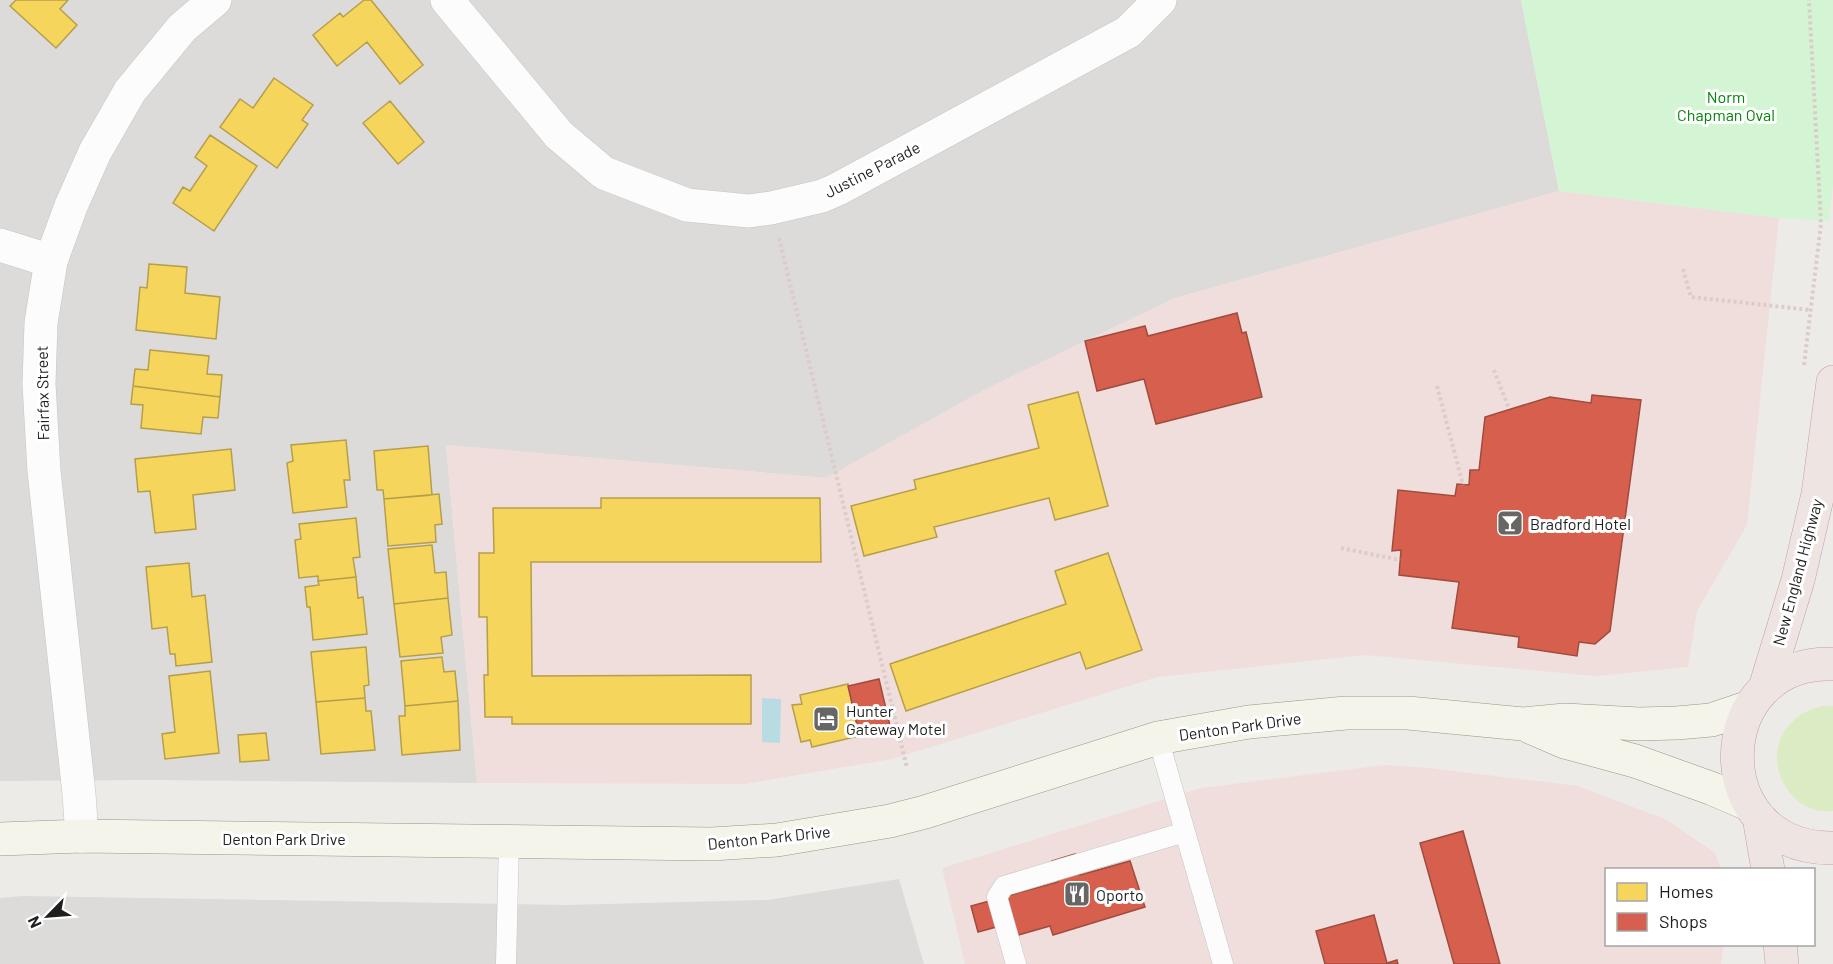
<svg xmlns="http://www.w3.org/2000/svg" width="1833" height="964" font-family="Barlow,sans-serif">
	<style>
		.residential { fill: #dcdbd9 }
		.commercial { fill: #f0dedc }
		.grass { fill: #dbecc5 }
		.park { fill: #d4f5d3 }
		.water { fill: #b9dce2 }
		.homes { fill: #f6d55c; stroke: #b69e4a; stroke-width: 1.5 }
		.shops { fill: #d6604d; stroke: #9f4c3f; stroke-width: 1.5 }
		.lines { fill: none; stroke-linecap: round; stroke-linejoin: round }
		.service-casing { stroke: #c6c5c4; stroke-width: 21 }
		.minor-casing { stroke: #c6c5c4; stroke-width: 34 }
		.tertiary-casing { stroke: #c6c5c4; stroke-width: 34 }
		.secondary-casing { stroke: #97987e; stroke-width: 34 }
		.trunk-casing { stroke: #c49daa; stroke-width: 34 }
		.path { stroke: #dbccca; stroke-width: 4; stroke-dasharray: 3 3; stroke-linecap: butt }
		.service { stroke: #fcfcfc; stroke-width: 20 }
		.minor { stroke: #fcfcfc; stroke-width: 33 }
		.tertiary { stroke: #fcfcfc; stroke-width: 33 }
		.secondary { stroke: #f4f4eb; stroke-width: 33 }
		.trunk { stroke: #eee4e2; stroke-width: 33 }
		.labels { text-anchor: middle; dominant-baseline: central; stroke-width: 6; stroke-linejoin: round; paint-order: stroke }
		.park-label { font-size: 16px; fill: #05850b; stroke: #fff }
		.street-label { font-size: 16px; fill: #1f1f1f; stroke: #fff }
		.poi-label { font-size: 16px; fill: #1f1f1f; stroke: #fff; text-anchor: start }
	</style>
	<rect width="100%" height="100%" fill="#edebe8"/>
	<path class="residential" d="M0,0h1521l38,191 -384,107 -189,91 -160,89 -380,-33 31,338 -326,-3 -151,1z
		M899,879l25,85h-924v-66l22,-2 544,9 202,-5z"/>
	<path class="commercial" d="M1559,191l220,27 -32,307 -50,86 -9,56 -92,9 -231,-21 -207,22 -266,82 -147,25 -268,-1 -31,-338 380,33 160,-89 189,-91z
		M1384,765l46,3 148,18 89,34 48,33 6,16 -115,1v74l118,1 -3,19h-756l-23,-96 259,-80z"/>
	<path class="grass" d="M1822,706h11v105c-48,5 -76,-59 -39,-91 8,-8 18,-11 28,-14z"/>
	<path class="park" d="M1521,0h312v185l-4,36 -50,-3 -220,-27z"/>
	<path class="water" d="M762,698l19,1 -1,44 -18,-1z"/>
	<path class="homes" d="M16,0h52l-8,9 17,16 -21,23 -46,-42z
		M364,0h7l52,65 -23,19 -33,-42 -30,24 -24,-31 27,-22 3,4z
		M274,78l39,27 -11,15 6,4 -31,44 -57,-41 20,-28 13,9z
		M390,101l34,41 -26,22 -35,-41z
		M210,135l47,31 -43,65 -41,-28 10,-16 7,4 17,-25 -12,-9z
		M149,264l38,3 -2,26 35,4 -4,42 -80,-9 4,-43 7,1z
		M150,350l59,6 -2,18 15,1 -2,22 -87,-11 2,-17 13,1z
		M133,386l87,11 -2,21 -15,-1 -2,17 -60,-6 2,-23 -12,-1z
		M1078,392l30,114 -53,14 -6,-22 -115,29 3,10 -73,19 -13,-50 65,-17 -2,-9 125,-32 -11,-43z
		M346,440l4,40h-6l3,27 -54,6 -6,-50 6,-2 -2,-16z
		M428,446l4,49 -48,4 -1,-9h-6l-3,-39z
		M231,449l4,41 -42,5 3,34 -41,4 -5,-42 -12,1 -3,-33z
		M439,494l3,30 -7,1 1,17 -48,4 -4,-47z
		M601,498h219l1,64h-290l1,114 219,-1v49h-239v-7h-27l-1,-42h4l-1,-58h-8v-64h15l-1,-45h108z
		M356,518l4,39 -7,1 3,19 -38,4v-5l-19,2 -4,-38 6,-1 -2,-15z
		M432,545l3,28 11,-1 2,26 -54,6 -6,-55z
		M1108,553l34,97 -56,19 -6,-17 -174,59 -16,-47 176,-60 -11,-33z
		M189,563l3,34 13,-2 7,67 -36,4 -1,-12h-5l-3,-27 -15,2 -6,-62z
		M356,577l2,21 5,-1 4,37 -54,6 -3,-33h-3l-2,-20 14,-2 -1,-4z
		M448,598l4,37 -11,2 2,16 -43,4 -6,-53z
		M366,647l3,38 -5,1 1,12 -49,4 -5,-50z
		M442,657l2,15 11,-1 3,30 -53,5 -4,-45z
		M210,671l9,82 -54,6 -3,-25 13,-2 -6,-56z
		M848,684l11,52 -47,11 -2,-7 -9,2 -9,-37 10,-1 -2,-9z
		M365,698l1,13h5l4,39 -54,4 -5,-52z
		M458,701l2,49 -58,5 -3,-39h6v-10z
		M266,733l3,27 -29,2 -2,-27z"/>
	<path class="shops" d="M1237,313l5,20 4,-1 16,65 -106,27 -12,-45 -47,12 -12,-50 60,-15 3,10z
		M1592,395l49,5 -31,231 -15,13 -16,-2 -2,14 -59,-9 1,-10 -67,-9 7,-46 -60,-7 2,-25 -9,1 6,-61 57,6 2,-12 12,1 1,-15h9l6,-53 65,-20 41,6z
		M879,679l11,47 -31,7 -11,-47z
		M1463,831l37,133h-46l-34,-121z
		M1075,854l5,21 50,-14 15,46 -92,28 -3,-9 -46,13 -4,-13 -22,6 -7,-26 87,-24 -6,-21z
		M1374,915l13,48 10,-3 1,4h-73l-9,-33z"/>
	<g class="lines">
		<defs>
			<path id="service" d="M1158,738l65,226
				M506,964l3,-122
				M1016,964l-19,-67 7,-11 181,-54"/>
			<path id="minor" d="M447,0l112,135 45,38 83,32 62,6 22,-3 51,-12 16,-7 290,-157 32,-32
				M0,245l51,16"/>
			<path id="tertiary" d="M82,836l-3,-42 -35,-323 -5,-87 2,-61 10,-62 20,-55 24,-54 35,-61 52,-63 33,-28"/>
			<path id="secondary" d="M1530,727l35,15 70,19 78,28 37,16
				M0,839l82,-3 630,8 65,-4 113,-19 35,-9 233,-74 91,-16 97,-9h62l115,11 42,-4 74,4 38,-1 34,-3 39,-13"/>
			<path id="trunk" d="M1833,664c-124,-5 -131,185 0,184
				M1765,688l33,-108 20,-86 15,-112
				M1759,817l9,53
				M1780,944l2,20"/>
		</defs>
		<use href="#service" class="service-casing"/>
		<use href="#minor" class="minor-casing"/>
		<use href="#tertiary" class="tertiary-casing"/>
		<use href="#secondary" class="secondary-casing"/>
		<use href="#trunk" class="trunk-casing"/>
		<path class="path" d="M779,238l128,530
			M1683,269l8,28 120,13
			M1804,365l17,-141 -12,-224
			M1494,370l15,39
			M1437,386l26,99
			M1341,548l59,12"/>
		<use href="#service" class="service"/>
		<use href="#minor" class="minor"/>
		<use href="#tertiary" class="tertiary"/>
		<use href="#secondary" class="secondary"/>
		<use href="#trunk" class="trunk"/>
	</g>
	<defs>
		<symbol id="bar-square" viewBox="-11 -11 22 22"><rect x="-9" y="-9" width="18" height="18" rx="4" fill="#676665" stroke="#fff"/><path d="M-6-5H6L.8 .8V4.5H3.5V6h-7V4.5H-.8V.8Z" fill="#fff"/></symbol>
		<symbol id="hotel-square" viewBox="-11 -11 22 22"><rect x="-9" y="-9" width="18" height="18" rx="4" fill="#676665" stroke="#fff"/><path d="M-6-4.5h1.5V1H6V5H4.5V3h-9V5H-6ZM-4 0a1.8 1.8 0 1 1 3.6 0ZM.5 0V-2.5h3Q6-2.5 6 0Z" fill="#fff"/></symbol>
		<symbol id="restaurant-square" viewBox="-11 -11 22 22"><rect x="-9" y="-9" width="18" height="18" rx="4" fill="#676665" stroke="#fff"/><path d="M-5-6h1v4h1v-4h1v4h1v-4h1v5L-1.5 .5V6h-2V.5L-5-1ZM5-6V6H3V1.5H1.5Q1.5-4 5-6Z" fill="#fff"/></symbol>
	</defs>
	<g fill-rule="evenodd">
		<use href="#bar-square" x="1495" y="508" width="30" height="30"/>
		<use href="#hotel-square" x="811" y="704" width="30" height="30"/>
		<use href="#restaurant-square" x="1062" y="879" width="30" height="30"/>
	</g>
	<g class="labels">
		<g class="park-label">
			<text x="1726" y="96">Norm<tspan x="1726" dy="18">Chapman Oval</tspan></text>
		</g>
		<g class="street-label">
			<text transform="translate(872 169) rotate(-27)">Justine Parade</text>
			<text transform="translate(42 393) rotate(-91)">Fairfax Street</text>
			<text transform="translate(1797 572) rotate(-75)">New England Highway</text>
			<text transform="translate(1240 726) rotate(-8)">Denton Park Drive</text>
			<text transform="translate(769 837) rotate(-6)">Denton Park Drive</text>
			<text x="284" y="838">Denton Park Drive</text>
		</g>
		<g class="poi-label">
			<text x="1530" y="523">Bradford Hotel</text>
			<text x="846" y="710">Hunter<tspan x="846" dy="18">Gateway Motel</tspan></text>
			<text x="1096" y="894">Oporto</text>
		</g>
	</g>
	<rect x="1605" y="868" width="210" height="78" fill="#ffffff" stroke="#a5a5a5" stroke-width="1.5"/>
	<rect x="1617" y="883" width="30" height="18" fill="#f6d55c" stroke="#a5a5a5" stroke-width="1.5"/>
	<text x="1659" y="898" font-size="18" fill="#1f1f1f">Homes</text>
	<rect x="1617" y="913" width="30" height="18" fill="#d6604d" stroke="#a5a5a5" stroke-width="1.5"/>
	<text x="1659" y="928" font-size="18" fill="#1f1f1f">Shops</text>
	<g transform="translate(48 916) rotate(245)" stroke="#ffffff" stroke-width="4.5" paint-order="stroke">
	<path d="M0-4.5L10 22L0 15L-10 22Z" fill="#1f1f1f"/>
	<text y="-9" font-size="16" font-weight="bold" text-anchor="middle" fill="#1f1f1f">N</text>
	</g>
</svg>
